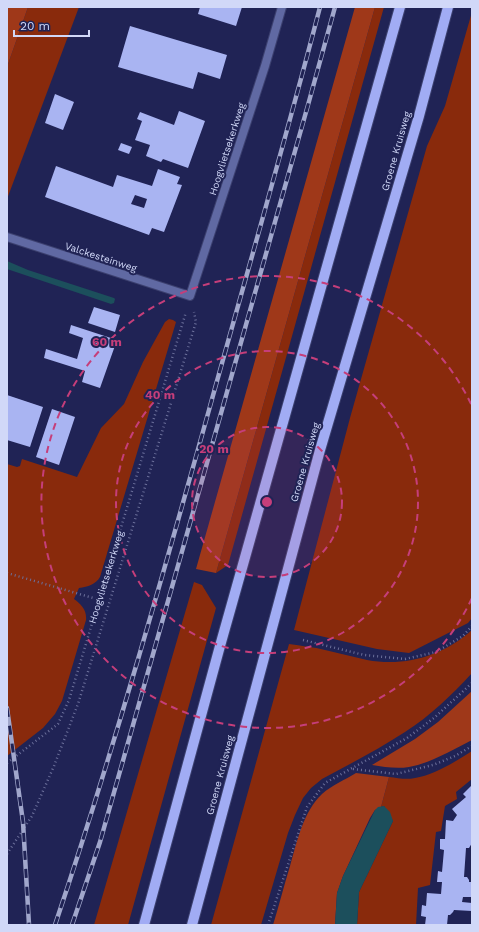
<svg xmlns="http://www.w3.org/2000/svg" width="479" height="932" font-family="'Work Sans',sans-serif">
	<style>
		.green { fill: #892a0c }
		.forest { fill: #9f3819 }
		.water { fill: #1c4f5c }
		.building { fill: #a9b4f2; fill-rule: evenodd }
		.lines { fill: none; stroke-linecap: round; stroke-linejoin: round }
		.street-casing { stroke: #3c406f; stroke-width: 10 }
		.primary-casing { stroke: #3c406f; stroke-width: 12 }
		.path { stroke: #6c709b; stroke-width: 2.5; stroke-dasharray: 1 3; stroke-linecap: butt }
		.street { stroke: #6069a3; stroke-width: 8 }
		.primary { stroke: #a1acf4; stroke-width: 10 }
		.rail-casing { stroke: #a1a7cc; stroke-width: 4.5 }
		.rail { stroke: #202355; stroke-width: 3; stroke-dasharray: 9; stroke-linecap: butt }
		.ring { fill: none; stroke: #c53e7a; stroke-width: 2; stroke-dasharray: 7 5 }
		.labels { text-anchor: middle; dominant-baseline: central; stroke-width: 4; stroke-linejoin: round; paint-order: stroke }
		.street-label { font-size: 10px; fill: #d1d8f8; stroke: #202355 }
		.centre { fill: #c53e7a; stroke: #202355; stroke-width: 2 }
		.ring-label { font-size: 12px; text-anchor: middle; font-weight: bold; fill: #c53e7a; stroke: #202355; stroke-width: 4; stroke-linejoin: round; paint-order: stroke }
	</style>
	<rect width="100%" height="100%" fill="#202355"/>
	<path class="green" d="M28,7h51l-72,192v-132z
		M375,7h9l-156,558 -12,8z
		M472,12v606l-4,5 -59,30 -32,-4 -83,-19 56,-212 77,-272 18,-40z
		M169,319l4,1 3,2 -76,255c-4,7 -12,10 -21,11l-5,11c7,5 13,11 12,21l-24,81 -7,13 -12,14 -36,28v-292l10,3 3,-1 2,-7 55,18 24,-49 23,-24 19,-42 22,-40z
		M194,582l8,3 14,23 -88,317h-34z
		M472,630v43c-20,22 -42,43 -67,59 -26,17 -55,32 -83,47l-11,9 -8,10 -8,17 -7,18 -27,92h-50l78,-281c12,2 25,3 36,6 14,3 28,7 42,10 38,7 76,-4 105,-30z
		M472,751v28l-16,13 1,7 -12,7 -4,25 -5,1 -6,53 -12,3 -2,37h-59l2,-33 34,-71 -9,-15 -3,1 8,-30c9,1 17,3 26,1 19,-3 40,-16 57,-27z"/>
	<path class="forest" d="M7,7h21l-21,60z
		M355,7h20l-159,566 -20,-4z
		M472,691v49c-20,10 -41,23 -63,27 -12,2 -25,0 -37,-2l43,-26 23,-17z
		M356,773l33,4 -8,30 -6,3 -5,8 -27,58 -6,17 -2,32h-62c6,-20 11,-39 17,-59 7,-24 13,-54 32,-72 10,-9 23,-14 34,-21z"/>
	<path class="water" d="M7,261l21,9 86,28 1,1 -1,4 -3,1 -104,-35z
		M384,806l6,6 3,9 -34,71 -2,33h-22l2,-32 6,-17 32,-66 3,-3z"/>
	<path class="building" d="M200,7h42l-6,19 -38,-12z
		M130,26l97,29 -7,24 -22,-7 -5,17 -75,-22z
		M55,94l19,8 -11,28 -18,-7z
		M179,111l26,10 -17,47 -25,-9 -2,3 -15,-6 4,-11 -15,-5 7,-19 -5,-2 3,-7 34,13z
		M121,143l11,4 -3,7 -11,-4z
		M56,166l57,21 4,-12 35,11 6,-17 22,8 -3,7 5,1 -18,47 -12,-4 -3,7 -104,-38zM135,195l12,4 -3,9 -13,-4z
		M94,307l26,8 -5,17 -27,-9z
		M71,325l46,15 -17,48 -18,-6 3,-11 -41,-13 2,-9 31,10 6,-21 -14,-5z
		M7,395l36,12 -13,40 -23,-7z
		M52,409l23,8 -16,48 -23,-8z
		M471,786l1,57 -3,5h-3l-2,29h3l2,3v2h3v15h-9l-1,5 10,1v8l-18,-1 -1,2 -3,3h-2l-1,10h-22l1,-8 -5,-1 1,-11 4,1 1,-13 14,1 1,-12h-5l1,-11 4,1 2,-22 -4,-1v-10h5l1,-19 7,1 4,-6 -5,-6 14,-12 -3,-3z"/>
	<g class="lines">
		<defs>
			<path id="street" d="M7,237l183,59 75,-230 17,-59"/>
			<path id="primary" d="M144,925l76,-279 180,-639
				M192,925l128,-475 99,-334 29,-109"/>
		</defs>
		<use href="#street" class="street-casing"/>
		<use href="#primary" class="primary-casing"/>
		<path class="path" d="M7,573l93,27
			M303,640l61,15 41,4 31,-7 27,-16 9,-10
			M7,763l51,-39 11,-24 117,-388
			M353,769l43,5 37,-9 22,-9 17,-10
			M7,854l25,-38 22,-50 24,-62 118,-382 -2,-10
			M268,925l39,-118 18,-24 82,-45 27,-20 38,-35"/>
		<use href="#street" class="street"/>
		<use href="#primary" class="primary"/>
		<defs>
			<path id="rail" d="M7,708l16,114 6,103
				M55,925c57,-170 106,-343 154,-515 37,-134 76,-268 111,-403
				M72,925l28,-83 208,-737 27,-98"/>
		</defs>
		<use href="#rail" class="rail-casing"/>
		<use href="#rail" class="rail"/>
	</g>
	<circle cx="267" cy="502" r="75" fill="#c53e7a" fill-opacity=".12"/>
	<g class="ring">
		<circle cx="267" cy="502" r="75"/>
		<circle cx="267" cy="502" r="151"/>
		<path d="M472 598A226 226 0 1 1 472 406"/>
	</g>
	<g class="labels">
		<g class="street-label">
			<text transform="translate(227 149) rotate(-72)">Hoogvlietsekerkweg</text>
			<text transform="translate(396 151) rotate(-74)">Groene Kruisweg</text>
			<text transform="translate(101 257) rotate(18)">Valckesteinweg</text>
			<text transform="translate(305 462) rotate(-74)">Groene Kruisweg</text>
			<text transform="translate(106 577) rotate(-73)">Hoogvlietsekerkweg</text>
			<text transform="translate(220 775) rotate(-75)">Groene Kruisweg</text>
		</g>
	</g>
	<circle cx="267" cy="502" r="6" class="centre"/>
	<g class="ring-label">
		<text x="107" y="346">60 m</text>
		<text x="160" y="399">40 m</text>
		<text x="214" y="453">20 m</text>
	</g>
	<rect width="479" height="932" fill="none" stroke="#d1d8f8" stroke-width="16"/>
	<path d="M14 30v6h75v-6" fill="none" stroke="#d1d8f8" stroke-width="2"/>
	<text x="20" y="30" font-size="12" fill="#d1d8f8" stroke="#202355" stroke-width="3" paint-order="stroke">20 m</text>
</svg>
